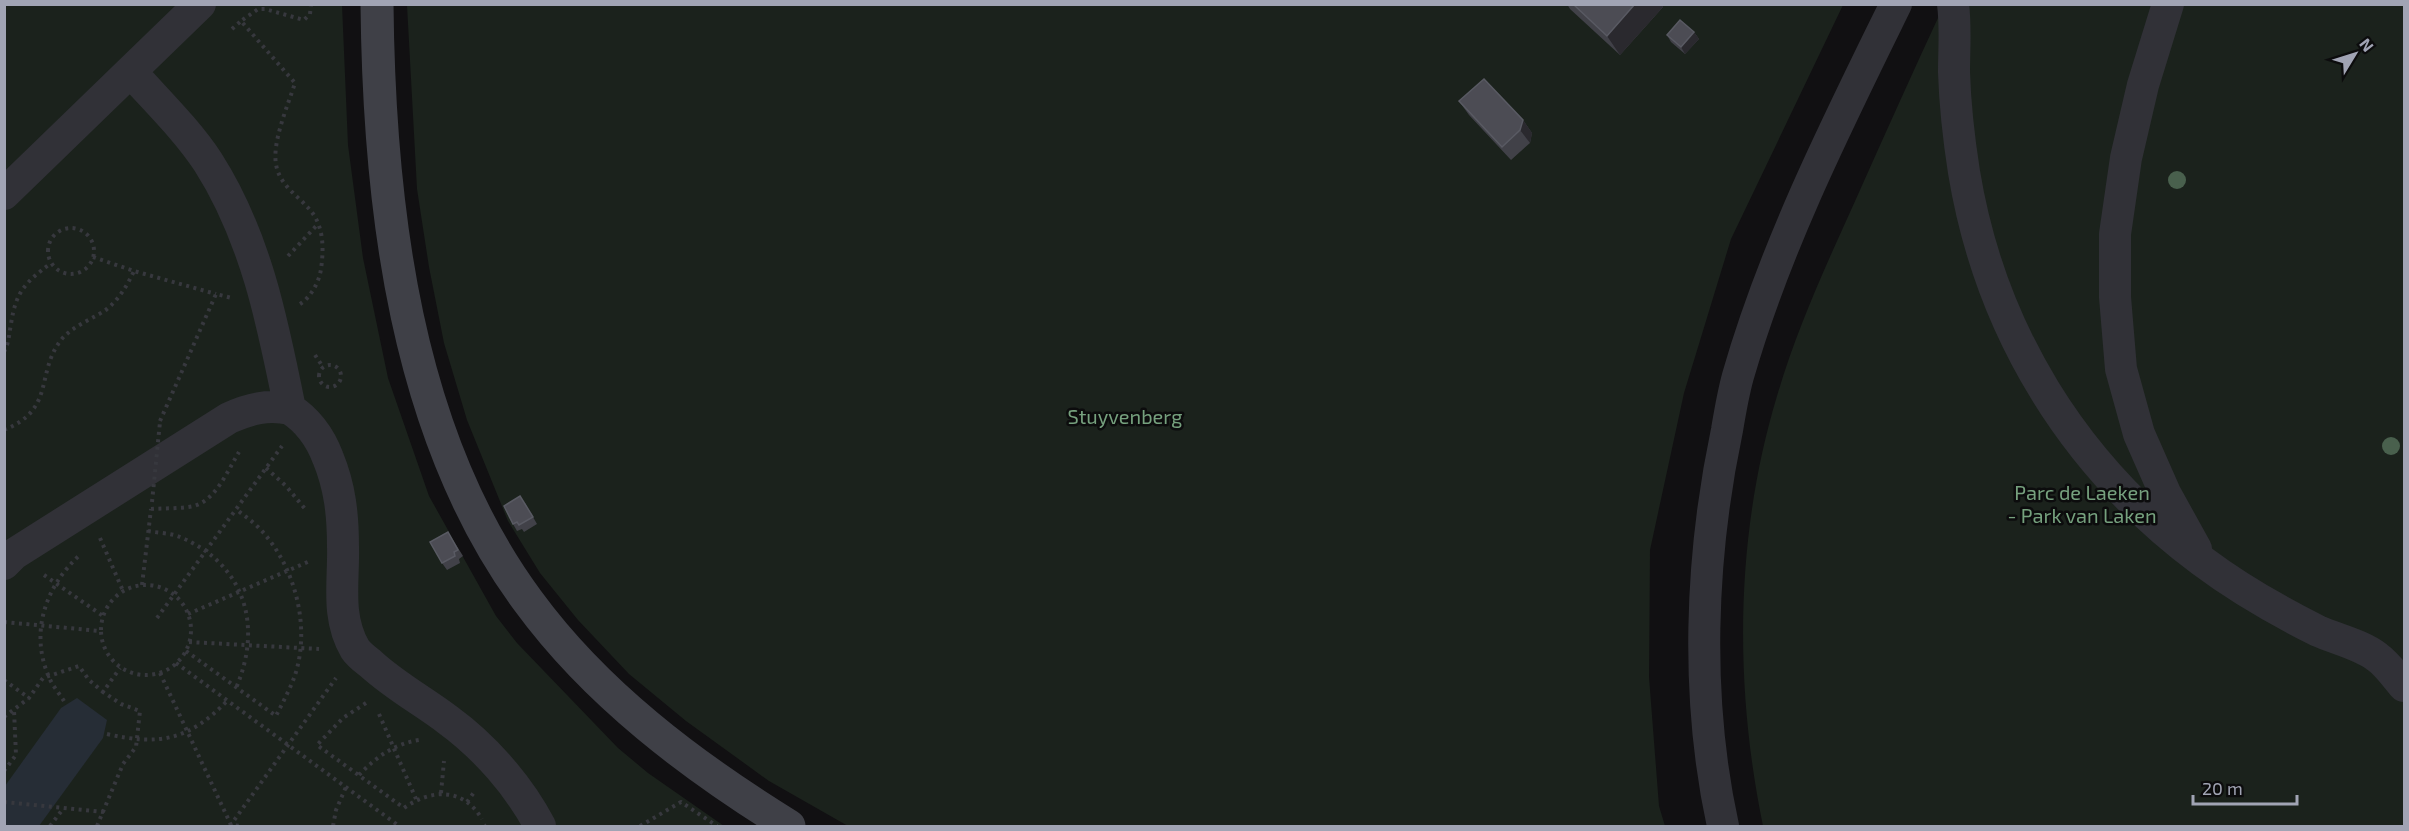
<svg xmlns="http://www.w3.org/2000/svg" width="2409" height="831" font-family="'Exo 2',sans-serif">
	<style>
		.green { fill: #1b221c }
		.water { fill: #262d36 }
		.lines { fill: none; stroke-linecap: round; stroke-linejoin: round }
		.path { stroke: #37383e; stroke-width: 4; stroke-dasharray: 3 4.5; stroke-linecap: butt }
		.street { stroke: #313137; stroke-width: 32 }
		.secondary { stroke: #3f4047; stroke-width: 33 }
		.path-bridge { stroke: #37383e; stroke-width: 4; stroke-dasharray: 3 4.5; stroke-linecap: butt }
		.tree { fill: #49604d }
		.wall { fill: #414148 }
		.shaded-wall { fill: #2a292e }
		.building { fill: #4c4c54; stroke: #595a63; stroke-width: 1.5 }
		.labels { text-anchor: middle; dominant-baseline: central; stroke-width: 5; stroke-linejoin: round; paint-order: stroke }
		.park-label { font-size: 20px; fill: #76a17e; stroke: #0c0c0d }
	</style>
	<rect width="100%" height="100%" fill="#111012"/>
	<path class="green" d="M5,5h337l6,140 15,113 25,120 41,118 67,120 21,27 101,105 30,25 76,53h-719z
		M407,5h1436l-112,234 -47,154 -34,157 -1,127 10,129 6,20h-817l-79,-45 -83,-60 -57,-47 -51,-54 -38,-47 -32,-52 -41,-101 -23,-77 -15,-76 -12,-78z
		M1944,5h460v821h-641c-29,-141 -28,-291 14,-430 20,-68 50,-133 79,-197 29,-65 58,-130 88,-194z"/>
	<path class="water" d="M77,698l30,22 -4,18 -64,88h-34v-40l56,-78z"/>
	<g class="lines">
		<path class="path" d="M232,29l9,-8
			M48 251a23 23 0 1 1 46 0a23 23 0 1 1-46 0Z
			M288,256l30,-32
			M93,257l41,14 82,23
			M300,304c11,-7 19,-22 21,-35 2,-14 3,-31 -3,-46 -9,-23 -38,-32 -42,-59 -4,-22 12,-59 19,-81l-54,-62 17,-12h7l39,11 6,-6 1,-10
			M4,352c5,-9 5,-18 7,-28 5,-33 14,-41 40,-61
			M315,355l8,12
			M319 376a11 11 0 1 1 22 0a11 11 0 1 1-22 0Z
			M160,421l56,-127 16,4
			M4,430c52,-21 31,-56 57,-90 11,-14 32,-21 46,-31 12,-10 20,-23 27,-38
			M266,468l20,18 20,24
			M151,509c14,-1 29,0 43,-3 22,-6 34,-36 45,-54
			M148,531c10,2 23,2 32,6 65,27 83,89 56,151
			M100,538l23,53
			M44,575l59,41
			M142,585l9,-76
			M101 630a45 45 0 1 1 90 0a45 45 0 1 1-90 0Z
			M188,614l122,-53
			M157,618l125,-172
			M4,622l96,9
			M189,642l130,7
			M186,651l90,65c6,-12 13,-25 18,-38 18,-50 1,-114 -36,-151 -7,-7 -15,-12 -22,-18
			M176,663l223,163
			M160,673l71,152 11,1
			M4,680l25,18
			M64,701c-5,-8 -12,-16 -15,-24 -20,-45 -3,-92 32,-123
			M366,703l-23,15 -26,27 87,63c27,-19 59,-21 78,11
			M379,714l37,85
			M4,717l25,-19 14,-20 36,-12 10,14 14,12
			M107,734c53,12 82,6 120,-33
			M4,771l12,-16 -2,-45
			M359,775c17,-18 35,-31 60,-35
			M441,793l3,-32
			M4,802l100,10
			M467,802l8,-11
			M484,825l1,1
			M50,826l13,-17
			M97,826l26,-62 13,-17 4,-36 -19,-7 -18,-12 17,-24
			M230,826l106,-148
			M333,826l3,-16 10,-23
			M640,826l41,-24 36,24"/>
		<path class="street" d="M1953,4c3,23 1,45 1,68 1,33 5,68 10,100 26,158 109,293 238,389 36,27 76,50 116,70 18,8 44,14 59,26 10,7 19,20 27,29
			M2168,4l-25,81 -17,73 -11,76v63l6,72 18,65 26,59 31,56
			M131,72c26,29 56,58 77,90 48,75 65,162 82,247 19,12 30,28 38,49 12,29 15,57 15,89 1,34 -7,70 12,102 4,6 11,11 16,15 24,22 52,37 77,56 37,27 71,66 92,106
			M4,194l196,-190
			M4,564l10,-10 215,-136c20,-9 39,-14 61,-9
			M1723,826c-28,-128 -23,-268 4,-396 3,-18 6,-36 11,-54 37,-129 99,-252 158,-372"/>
		<path class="secondary" d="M377,4c2,201 28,431 151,597 68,93 164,165 261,225"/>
		<path class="path-bridge" d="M152,502l8,-80"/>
	</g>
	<g class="tree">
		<circle cx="2177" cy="180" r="9"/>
		<circle cx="2391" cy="446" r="9"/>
	</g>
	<path class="wall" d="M1567,4h95l1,3 -43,48 -50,-46z
		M1694,32l5,7 -14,15 -14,-12 -4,-7z
		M1459,101l64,19 9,13 -2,10 -19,17 -42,-45z
		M525,503l12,21 -13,8 -2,-3 -5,2 -4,-7z
		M448,532l15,24 -4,3 1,4 -13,7 -5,-7z"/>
	<path class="shaded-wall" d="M1635,4h27l1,3 -43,48 -13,-19z
		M1694,32l5,7 -14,15 -4,-7z
		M1523,120l9,13 -2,10 -10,-13z"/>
	<path class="building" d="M1573,4h62l-28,32z
		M1680,20l14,12 -13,15 -14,-12z
		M1484,79l39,41 -3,10 -18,17 -43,-46z
		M520,496l13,21 -14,8 -2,-3 -4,2 -9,-18z
		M448,532l10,18 -4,2 1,4 -13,7 -12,-21z"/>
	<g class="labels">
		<g class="park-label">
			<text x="1125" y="416">Stuyvenberg</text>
			<text x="2082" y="492">Parc de Laeken<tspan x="2082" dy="23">- Park van Laken</tspan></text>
		</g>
	</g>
	<rect width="2409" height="831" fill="none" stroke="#a1a4b4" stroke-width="12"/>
	<g transform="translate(2355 54) rotate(52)" stroke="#0c0c0d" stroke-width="4.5" paint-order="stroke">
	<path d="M0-4.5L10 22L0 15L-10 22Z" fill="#a1a4b4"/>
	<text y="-9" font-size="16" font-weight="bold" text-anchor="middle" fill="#a1a4b4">N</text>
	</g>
	<path d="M2193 795v9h104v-9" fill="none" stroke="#a1a4b4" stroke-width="3"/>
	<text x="2202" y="795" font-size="18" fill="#a1a4b4" stroke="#0c0c0d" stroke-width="4.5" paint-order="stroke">20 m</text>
</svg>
